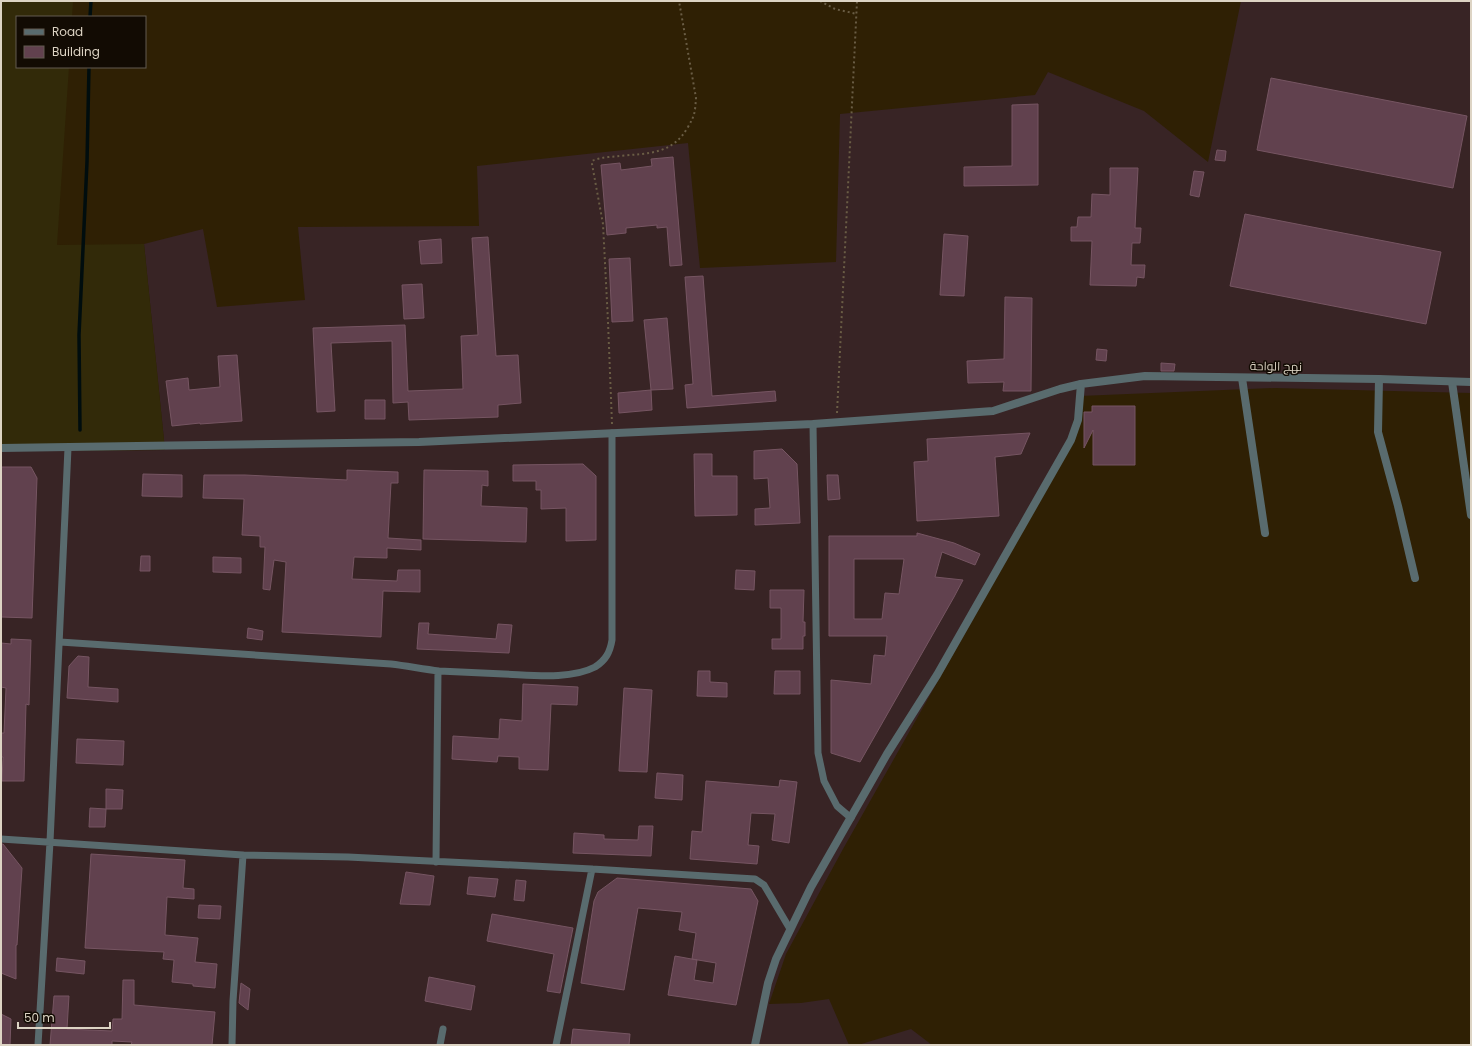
<svg xmlns="http://www.w3.org/2000/svg" width="1472" height="1046" font-family="Poppins,Cairo,sans-serif">
	<style>
		.industrial { fill: #382425 }
		.sand { fill: #322a09 }
		.lines { fill: none; stroke-linecap: round; stroke-linejoin: round }
		.stream { stroke: #000d0e; stroke-width: 3.5 }
		.building { fill: #61414e; stroke: #765562; fill-rule: evenodd }
		.path { stroke: #6a5d45; stroke-width: 2; stroke-dasharray: 2 3; stroke-linecap: butt }
		.service { stroke: #596b6e; stroke-width: 7 }
		.minor { stroke: #596b6e; stroke-width: 8 }
		.tertiary { stroke: #596b6e; stroke-width: 8 }
		.labels { text-anchor: middle; dominant-baseline: central; stroke-width: 3; stroke-linejoin: round; paint-order: stroke }
		.street-label { font-size: 12px; fill: #ddd4c4; stroke: #120b03 }
	</style>
	<rect width="100%" height="100%" fill="#2f2004"/>
	<path class="industrial" d="M1241,1h230v392l-196,-5 -195,8 -17,64 -220,389 -57,105 -17,50 32,-1 28,-4 20,46h-848v-594l164,-1 -21,-206 59,-15 14,78 88,-7 -7,-73 181,-1 -2,-60 211,-23 12,125 136,-6 4,-148 195,-19 13,-23 96,39 64,51z
		M911,1029l21,16h-74z"/>
	<path class="sand" d="M1,1h72l-1,16h-55v50h52l-12,178 87,-1 21,206 -164,1z"/>
	<g class="lines">
		<path class="stream" d="M90,17l1,-16
			M80,430l-1,-95 8,-173 2,-95"/>
	</g>
	<path class="building" d="M1271,78l196,38 -14,72 -196,-38z
		M1038,104v81l-74,1v-19l48,-1v-61z
		M1217,150l9,1 -1,10 -10,-1z
		M673,157l9,108 -12,1 -3,-39 -10,1v-3l-31,3v5l-19,2 -6,-70 19,-2 1,7 31,-4 -1,-7z
		M1110,168h28l-3,60h6l-1,15h-8l-1,22h14l-1,13 -7,-1 -1,9 -46,-1 2,-44h-21v-14h6l1,-10h13l1,-23 18,1z
		M1194,171l10,1 -5,25 -9,-2z
		M1245,214l196,38 -15,72 -196,-38z
		M944,234l24,2 -4,60 -24,-1z
		M488,237l8,119 22,-1 3,48 -23,2v12l-89,3 -1,-18 -15,1 -1,-62 -61,2 4,68 -18,1 -4,-84 92,-3 3,66 55,-2 -2,-53 17,-1 -6,-97z
		M441,239l1,24 -21,1 -2,-23z
		M630,258l3,63 -21,1 -3,-63z
		M703,276l9,120 63,-5 1,10 -89,7 -2,-23 8,-1 -8,-107z
		M422,284l2,34 -20,1 -2,-34z
		M1005,297l27,1 -1,93h-28l1,-9 -36,1 -1,-22 37,-2z
		M667,318l6,71 -22,1 -7,-70z
		M1097,349l10,1 -1,11 -10,-1z
		M237,355l5,66 -42,3v-1l-28,3 -6,-45 22,-3 1,12 31,-3 -2,-31z
		M1161,363l14,1 -1,7h-13z
		M651,390l1,20 -33,3 -1,-20z
		M365,400h20v19h-20z
		M1092,406h43v59h-42v-35l-9,18v-36h8z
		M1030,433l-9,21 -26,3 4,59 -82,5 -3,-59 14,-1 -1,-22z
		M782,449l15,15 3,59 -45,2v-16l15,-1 -2,-30 -14,1v-28z
		M694,454h18v22h25v39l-42,1z
		M583,464l13,12v64l-30,1v-33l-25,1v-19h-5v-9h-23v-16z
		M1,467h30l6,11 -5,140 -31,-1z
		M347,470l51,2v11h-7l-3,55 33,2v10l-34,-2v10l-33,-1 -2,22 45,2 1,-11h22v22l-37,-1 -2,46 -99,-5 4,-70 -12,-2 -4,30 -7,-1 2,-42h-5v-11l-18,-1 2,-36 -41,-1 1,-23h41l102,5z
		M424,470l64,1v15l-6,-1 -1,21 46,2 -1,34 -103,-3z
		M143,474l39,1v22l-40,-1z
		M827,475h11l2,24 -12,1z
		M917,533l37,10 26,11 -5,11 -33,-13 -7,25 28,3 -9,17 -94,165 -29,-9v-73l40,4 3,-29 11,1 2,-20h-58v-100h88zM854,559h50l-5,35 -14,-1 -3,26h-28z
		M141,556h9v15h-10z
		M213,557l28,1v15l-28,-1z
		M736,570l19,1 -1,19 -19,-1z
		M770,590h34l-1,32h2v14h-2v13h-31v-10h9v-31h-11z
		M419,623h10l-1,11 68,5 2,-15 14,1 -3,28 -92,-4z
		M248,628l15,3 -1,9 -15,-2z
		M11,639l20,1 -2,65 -3,-1 -2,77h-22l1,-24h-2v-24h3l2,-45 -5,-1v-44l10,1z
		M78,656l11,1 -1,30 30,2v13l-51,-4 2,-32z
		M698,671h12v11l17,1v14l-30,-1z
		M775,671h25v23h-26z
		M523,684l55,3 -1,18 -26,-1 -3,66 -29,-1v-12l-21,-1 -1,6 -45,-3 1,-23 46,3 1,-20 22,2z
		M624,688l28,2 -5,82 -28,-1z
		M77,739l47,2 -1,24 -47,-2z
		M657,773l26,2 -1,25 -27,-2z
		M780,780l17,2 -8,61 -17,-3 3,-26 -24,-1 -3,32 11,1 -2,18 -67,-5 2,-28 10,1 4,-51 73,6z
		M106,789l17,1 -1,19h-16z
		M90,808l16,1 -1,18h-16z
		M639,826h14l-2,30 -78,-3 1,-20 30,2v4l34,1z
		M1,844h2l19,24 -5,77h-1v34l-15,-6z
		M91,854l94,6 -2,28 11,1v10l-27,-2 -2,38 33,3 -3,24 22,2 -2,24 -22,-2v-2l-21,-2 2,-22 -11,-1 1,-7 -79,-4z
		M406,872l28,4 -4,29 -30,-1z
		M469,877l29,2 -3,18 -28,-3z
		M617,878l134,11 7,12 -22,104 -68,-10 7,-39 22,4 -3,20 19,3 3,-20 -24,-4 4,-26 -17,-3 3,-18 -44,-4 -14,82 -43,-7 13,-82 4,-9z
		M516,880l10,1 -2,20 -10,-1z
		M199,905l22,1 -1,13 -22,-1z
		M492,914l81,14 -13,65 -13,-2 7,-37 -67,-13z
		M57,958l28,3 -1,13 -28,-3z
		M429,977l46,9 -4,24 -46,-9z
		M123,980h11v25l81,7 -3,33h-81l1,-3 -20,-1v4h-62l4,-49h15l-2,33 45,2 1,-12h9z
		M241,983l9,6 -2,21 -9,-7z
		M1,1014l10,5 -1,26h-9z
		M573,1029l57,5 -1,11h-58z"/>
	<g class="lines">
		<path class="path" d="M820,1l15,8 22,5
			M837,413l20,-412
			M612,424l-4,-102 -5,-98 -11,-60v-3c8,-4 19,-4 28,-5 28,-3 52,-1 68,-29 7,-12 7,-15 8,-29l-17,-97"/>
		<path class="service" d="M813,424l5,329 6,28 13,25 14,12
			M60,642l331,22c16,2 32,5 48,7 22,1 43,2 65,3 27,1 66,6 91,-7 11,-7 15,-15 17,-27v-207
			M1,839l242,16 105,2 244,12 163,10 9,6 26,44
			M436,862l2,-191
			M38,1045l12,-203 18,-394
			M232,1045l1,-44 10,-146
			M440,1045l3,-16
			M556,1045l36,-176"/>
		<path class="minor" d="M1242,378l23,155
			M1379,379l-1,53 20,74 17,72
			M1452,382l19,133
			M1,448l418,-6 394,-18 180,-13 67,-22 21,-5"/>
		<path class="tertiary" d="M755,1045l13,-62 8,-24 35,-72 76,-133 50,-79 134,-235 7,-20 3,-36 64,-8 234,3 92,3"/>
	</g>
	<g class="labels">
		<g class="street-label">
			<text transform="translate(1276 366) rotate(1)">نهج الواحة</text>
		</g>
	</g>
	<rect width="1472" height="1046" fill="none" stroke="#ddd4c4" stroke-width="4"/>
	<rect x="16" y="16" width="130" height="52" fill="#120b03" stroke="#635b50"/>
	<rect x="24" y="29" width="20" height="6" fill="#596b6e" stroke="#635b50"/>
	<text x="52" y="36" font-size="12" fill="#ddd4c4">Road</text>
	<rect x="24" y="46" width="20" height="12" fill="#61414e" stroke="#635b50"/>
	<text x="52" y="56" font-size="12" fill="#ddd4c4">Building</text>
	<path d="M18 1022v6h92v-6" fill="none" stroke="#ddd4c4" stroke-width="2"/>
	<text x="24" y="1022" font-size="12" fill="#ddd4c4" stroke="#120b03" stroke-width="3" paint-order="stroke">50 m</text>
</svg>
